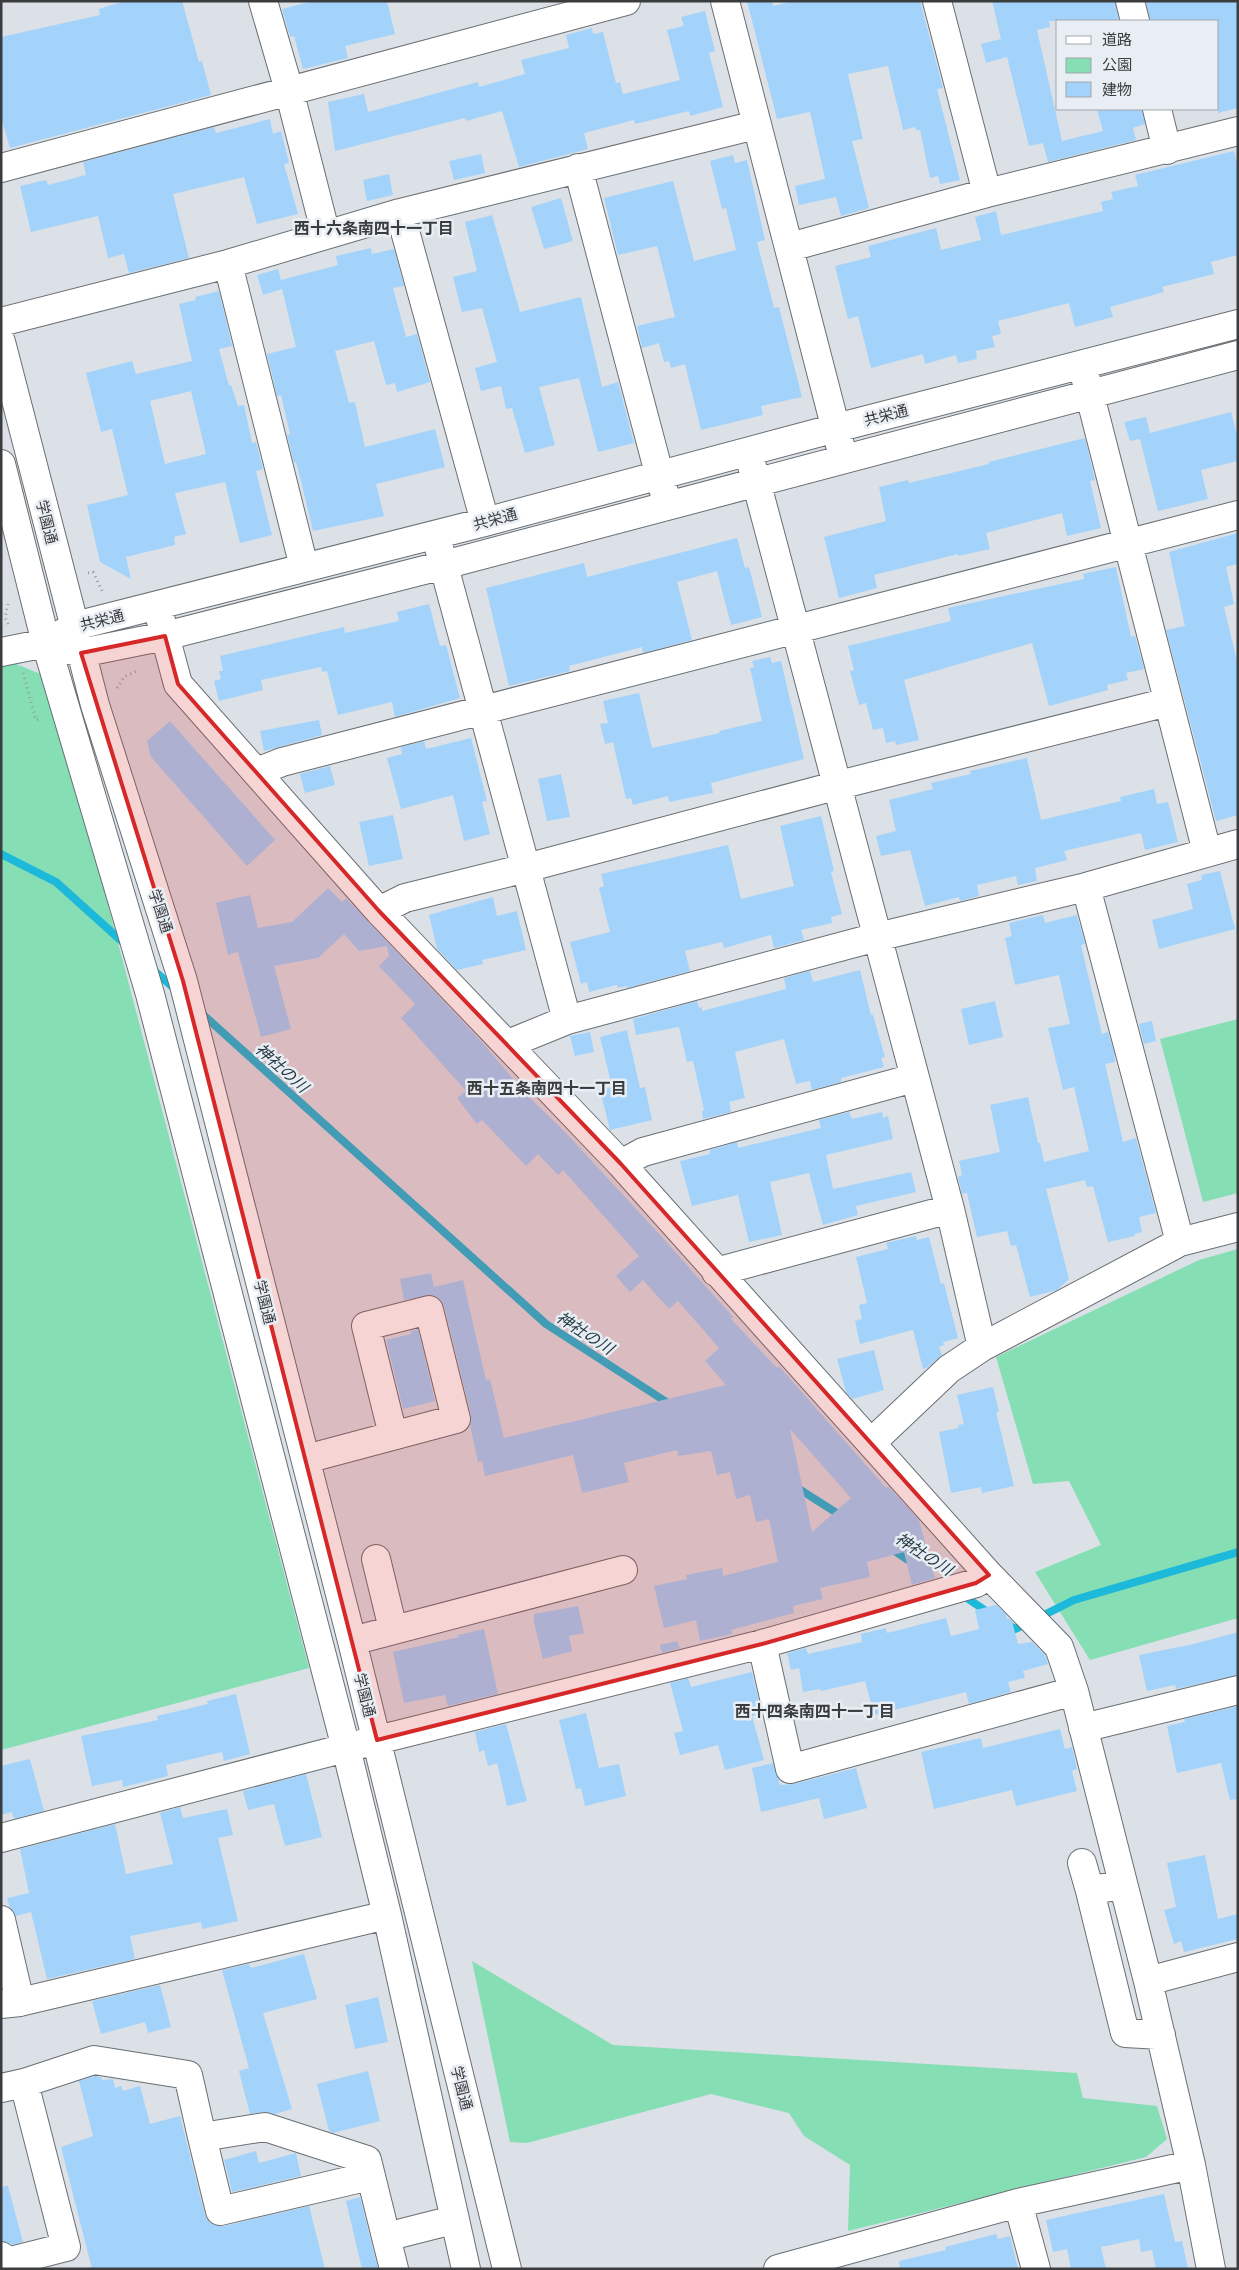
<svg xmlns="http://www.w3.org/2000/svg" width="1239" height="2270" font-family="'Public Sans','Noto Sans JP',sans-serif">
	<style>
		.green { fill: #86deb4 }
		.lines { fill: none; stroke-linecap: round; stroke-linejoin: round }
		.stream { stroke: #1db9da; stroke-width: 8 }
		.building { fill: #a3d3fb; fill-rule: evenodd }
		.minor-casing { stroke: #696f73; stroke-width: 30 }
		.path { stroke: #969b9e; stroke-width: 3; stroke-dasharray: 1 4; stroke-linecap: butt }
		.minor { stroke: #fff; stroke-width: 28 }
		.marked { fill: #d62828; fill-opacity: 0.2; stroke: #d62828; stroke-width: 4; stroke-linejoin: round }
		.labels { text-anchor: middle; dominant-baseline: central; stroke-width: 5; stroke-linejoin: round; paint-order: stroke }
		.street-label { font-size: 15px; fill: #3a3c3e; stroke: #e8eef4 }
		.neighbourhood-label { font-size: 16px; font-weight: bold; fill: #3a3c3e; stroke: #e8eef4 }
		.water-label { font-size: 16px; font-style: italic; fill: #1f363d; stroke: #e8eef4 }
	</style>
	<rect width="100%" height="100%" fill="#dbe1e6"/>
	<path class="green" d="M11,662l37,15 261,991 -308,82v-1086z
		M1238,1019v174l-35,9 -43,-163z
		M1238,1249v369l-148,42 -55,-88 66,-27 -32,-64 -36,3 -37,-127 203,-97z
		M472,1961l141,84 464,28 6,25 74,8 10,33 -21,18 -298,74 2,-66 -46,-29 -15,-23 -78,-19 -184,49 -17,-1z"/>
	<g class="lines">
		<path class="stream" d="M1,854l55,28 70,63
			M151,968l25,22
			M199,1011l347,313 125,81
			M796,1487l47,30
			M890,1548l24,16
			M961,1594l28,19
			M1038,1618l36,-18 164,-48
			M1005,1623l10,6 13,-6"/>
	</g>
	<path class="building" d="M125,1h57l17,61 3,-1 9,34 -201,53 -9,-31v-80l99,-22 -1,-6z
		M313,1h74l8,33 -50,12 3,12 -45,11 -9,-33 -4,1 -8,-28z
		M747,1h25l1,5 20,-5h127l23,87 -6,1 23,91 -20,4 -2,-8 -8,2 -10,-48h-4l-1,-3 -12,3 -15,-64 -40,8 15,65 -11,2 17,67 -28,8 -5,-19 -37,8 -4,-19 30,-7 -15,-67 -33,7z
		M992,1h123l4,20h-70l1,6 -13,3 25,111 41,-10 -6,-22h45l3,15 -12,4 3,12 -88,22 -5,-19 -14,3 -22,-89 -21,6 -5,-19 20,-5z
		M1238,1v107l-20,5v-92h-68l-4,-19z
		M705,11l10,40 -6,2 14,54 -33,9 -1,-5 -54,13 -1,-4 -50,13 4,16 -69,18 -17,-56 -36,10 -1,-3 -130,33 -7,-49 36,-8 4,18 110,-30 1,5 46,-13 -4,-14 48,-12 -3,-13 26,-7 1,6 10,-2 13,51 4,-1 3,12 57,-14 -13,-50 17,-4 -3,-9z
		M270,119l3,15 8,-3 8,32 -5,1 14,50 -41,10 -13,-47 -71,17 16,64 -60,15 -5,-19 -16,4 -10,-42 -67,16 -11,-46 26,-6 2,5 38,-10 -3,-13 131,-35 2,6z
		M1234,151l4,17v87l-27,7 3,12 -52,13 2,5 -54,15 3,10 -38,10 -6,-24 -71,18 3,13 -9,2 3,11 -19,4 1,8 -19,4 -2,-8 -31,9 -2,-10 -52,14 -13,-52 -10,3 -13,-53 36,-9 -3,-11 68,-18 5,22 40,-10 -6,-23 21,-6 5,24 102,-24 -2,-9 12,-3 -2,-7 27,-6 -3,-11z
		M481,154l4,19 -31,7 -5,-19z
		M733,155l2,8 12,-3 18,80 -8,2 17,66 5,-1 23,90 -41,9 2,9 -62,15 -16,-66 -14,4 -2,-7 -5,1 -5,-19 -17,5 -5,-22 38,-9 -18,-71 -39,9 -14,-57 69,-17 21,80 42,-11 -10,-42 -4,1 -12,-48z
		M389,174l4,21 -26,6 -4,-21z
		M561,198l12,43 -29,8 -13,-42z
		M492,215l28,97 61,-15 21,90 16,-5 16,61 -36,9 -19,-74 -40,9 16,58 -30,8 -13,-45 -6,1 -5,-23 -20,5 -6,-23 22,-6 -15,-54 -20,4 -9,-35 24,-6 -12,-49z
		M371,248l1,6 22,-5 10,37 -11,2 13,49 11,-3 13,48 -33,10 -2,-9 -9,2 -12,-44 -39,10 14,52 6,-1 10,45 70,-18 10,38 -69,17 8,32 -71,15 -13,-54 -4,-15 -2,1 -7,-28 3,-1 -9,-39 -4,1 -10,-42 29,-7 -14,-58 -19,6 -6,-20 21,-6 3,11 57,-15 -2,-9z
		M219,291l13,55 -13,3 10,37 2,-1 7,21 6,-1 8,38 4,-1 7,27 -7,2 16,64 -32,8 -15,-61 -50,11 11,41 -12,3 1,8 -49,12 5,22 -31,-17 -13,-57 41,-10 -16,-66 -11,3 -15,-59 46,-12 4,13 56,-13 -13,-57 17,-4 -1,-3zM191,391l15,63 -41,10 -15,-63z
		M1231,412l7,26v23l-37,9 7,29 -50,12 -18,-72 -10,2 -6,-19 22,-5 4,16z
		M1085,438l10,42 -5,1 11,47 -34,8 -5,-23 -76,20 4,16 -32,7v-2l-84,21 3,13 -38,10 -15,-61 62,-16 -7,-34 29,-7 1,3 80,-19v-2z
		M1238,533v31l-12,3 8,37 -10,3 14,58v150l-22,6 -50,-191 19,-4 -16,-74z
		M737,538l8,30 4,-1 13,50 -31,8 -14,-54 -40,11 15,58 -49,13 -1,-6 -73,19 1,5 -61,15 -23,-98 98,-25 3,14z
		M1116,567l15,70 4,-1 9,33 -18,4 2,7 -21,5 1,5 -59,16 -17,-63 -128,37 15,60 -23,5 -1,-4 -9,2 -3,-15 -10,2 -7,-27 -7,2 -9,-34 4,-1 -6,-24 103,-25 -3,-13 136,-29 -1,-5z
		M429,604l11,42 6,-1 14,53 -65,19 -3,-15 -54,13 -11,-44 -5,1 -1,-5 -60,13 2,10 -44,11 -5,-20 7,-2 -2,-8h4l-3,-15 124,-29 1,6 54,-12 -2,-9z
		M770,657l2,6 9,-2 23,98 -93,24 2,10 -44,9 -1,-6 -35,9 -2,-7 -5,1 -13,-57 -8,2 -5,-20 8,-1 -5,-22 36,-8 13,55 68,-15 -1,-2 43,-10 -12,-53 4,-1 -2,-6z
		M319,720l3,15 -58,16 -4,-20z
		M170,721l105,119 -28,26 -96,-109 -4,-16z
		M471,738l16,63 -5,1 8,32 -26,7 -11,-46 -52,14 -14,-51 15,-4 -1,-7 23,-6 2,8z
		M1027,758l14,62 80,-19 -1,-4 34,-8 3,15 11,-2 10,40 -33,8 -4,-17 -77,18 3,9 -32,8 2,13 -19,4 -2,-9 -39,9 2,11 -19,5 -1,-4 -34,9 -15,-56 -29,6 -5,-20 20,-5 -7,-31 44,-11 -2,-6 40,-9 -1,-3z
		M330,766l5,19 -30,8 -5,-19z
		M561,774l9,43 -23,4 -9,-42z
		M393,815l10,44 -34,7 -10,-44z
		M821,816l13,55 -3,1 11,42 -11,3 1,6 -31,7 3,10 -30,8 -3,-13 -47,13 -2,-6 -37,9 5,20 -63,17v-2l-9,2 -1,-3 -28,7 -2,-10 -6,2 -11,-42 40,-10 -11,-44 5,-2 -3,-12 127,-29 13,54 53,-13 -14,-60z
		M1220,871l15,58 -76,20 -7,-29 41,-11 -6,-25 15,-4 -1,-5z
		M328,888l14,14 4,-4 134,142 47,55 39,38 95,103 72,81 -2,2 46,49 2,-2 107,122 2,-2 31,34 16,58 -23,7 -8,-33 -37,10 3,15 -50,11 3,11 -30,7 1,7 -63,17 1,4 -32,7 -4,-21 -32,8 -10,-42 33,-7 -1,-4 36,-7 1,8 55,-14 -9,-43 -13,3 -6,-27 -14,4 -6,-27 -13,3 -6,-24 -33,5 -1,-6 -53,13 5,19 -47,11 -9,-38 -88,21 -3,-15 -4,1 -8,-37 1,-10 -27,-109 -4,-7 -7,-4 -29,5 -4,-21 31,-6 3,14 29,-7 23,100 4,-1 14,59 222,-53 -21,-24 14,-13 -41,-47 -9,8 -26,-29 -13,12 -14,-16 23,-20 -76,-86 -5,5 -20,-21 -12,12 -44,-46 -5,4 -20,-26 9,-7 -65,-73 14,-14 -36,-38 10,-10 -2,-10 -28,5 -15,-17 -26,24 -44,8 17,63 -30,8 -23,-85 -10,3 -12,-52 34,-8 8,33 34,-6zM790,1429l61,69 -39,34z
		M493,897l4,19 20,-5 9,39 -44,10 1,4 -26,6 -20,-21 -8,-34z
		M1043,915l2,8 32,-8 8,29 -4,1 21,89 6,-2 6,20 1,10 -10,2 18,78 13,-4 20,75 -17,4 3,15 -8,2 1,2 -27,6 -15,-56 -6,1 -2,-7 -39,9 23,90 -12,11 -27,7 -14,-52 -5,1 -4,-15 -30,6 -10,-44 -5,1 -4,-17 4,-2 -3,-14 41,-9 -10,-47 38,-8 10,46h2l4,19 45,-11 -15,-64 -11,3 -15,-62 22,-4 -11,-49 -44,10 -10,-47 7,-2 -3,-13z
		M860,970l11,45h2l12,42 -4,1 3,9 -43,11v4l-29,8 -2,-9 -14,3 -12,-45 -49,13 10,46 -16,4 2,10 -28,7 -1,-8 2,-1 -11,-49 -6,1 -8,-35 -43,8 -3,-16 64,-18 2,7 3,-1v4l84,-22 -2,-11 26,-7 3,11z
		M995,1001l8,36 -34,8 -8,-36z
		M1152,1021l4,20 -12,3 -5,-20z
		M627,1030l13,58 5,-1 7,33 -42,10 -10,-40 12,-3 -12,-50z
		M590,1032l4,20 -19,4 -5,-20z
		M849,1112l3,7 30,-7 1,6 5,-2 5,23 -67,16 7,34 78,-17 5,20 -60,14 2,9 -35,10 -14,-52 -39,9 12,53 -33,7 -11,-47 -46,11 -12,-45 30,-7v-4l27,-8 1,6 83,-20 -2,-8z
		M916,1236l1,4 12,-3 12,47 3,-1 14,55 -15,4 1,3 -5,2 3,8 -14,12 -5,2 -10,-39 -53,14 -5,-23 7,-2 -3,-14 8,-2 -11,-46 32,-8 -2,-6z
		M418,1329l17,72 -32,8 -17,-69 25,-6v-3z
		M874,1350l10,40 -32,9 -6,-7 -9,-33z
		M993,1387l6,25h-3l18,74 -32,7 -1,-6 -30,6 -12,-61 20,-4 -1,-3 6,-1 -7,-29z
		M996,1605l10,9 1,5h3l2,2 6,23 14,-2 13,13 3,9 -25,7 2,7 -17,4 3,10 -42,12 -3,-12 -92,23 -9,-34 -44,10 -1,-2 -17,3 -4,-24 -8,2 -4,-17 19,-5 2,6 54,-12 -1,-8 25,-6 1,5 59,-15 5,18 28,-7 -4,-19z
		M578,1606l6,27 -15,3 3,15 -29,8 -9,-36v-9z
		M484,1629l14,65 -50,12 -3,-11 -41,8 -11,-51 66,-15 -1,-2z
		M1238,1632v43l-62,14 -1,-4 -28,6 -8,-36 55,-11z
		M677,1641l3,7 -18,5 -2,-8z
		M752,1672l10,42 -10,2 12,44 -39,10 -7,-25 -38,10 -6,-22 9,-2 -13,-48 18,-5 3,9z
		M236,1694l14,60 -26,7 -2,-9 -56,13 2,11 -45,11 -1,-7 -30,6 -11,-50 77,-16 -1,-4 51,-12 -1,-3z
		M1238,1706v93l-8,1 -9,-37 -44,10 -10,-47 18,-4 -1,-3z
		M586,1713l13,55 20,-4 7,32 -41,10 -4,-18 -5,1 -17,-69z
		M506,1724l21,77 -20,5 -10,-43 -9,3 -4,-16 -5,2 -4,-20z
		M1060,1729l5,20 7,-2 5,22 -5,2 5,20 -61,15 -4,-16 -78,19 -13,-57 60,-14 2,10z
		M30,1759l14,52 -30,8 -2,-7 -11,3v-49z
		M773,1763l7,22 14,-1 62,-16 11,40 -43,11 -5,-21 -58,14 -9,-44z
		M306,1774l16,63 -37,9 -11,-42 -26,6 -5,-19z
		M180,1807l3,11 44,-9 6,26 -15,3 20,83 -36,8 -1,-7 -71,14 5,23 -88,20 -16,-67 -15,4 -6,-8 -3,-10 22,-5 -9,-44 95,-25 11,50 47,-10 -13,-51z
		M1205,1855l13,64 20,-5v25l-54,13 -3,-11 -7,3 -10,-34 12,-3 -9,-44z
		M304,1954l13,45 -54,14 29,96 -17,5 -12,-2 -13,2 -11,-43 10,-3 -27,-98 27,-6 2,4z
		M160,1985l11,42 -23,6 -3,-11 -44,12 -9,-33z
		M378,1997l10,45 -33,7 -10,-44z
		M368,2071l12,50 -47,12 -4,-2 -12,-47z
		M95,2076l6,1 1,3 11,-1 2,9 6,-2 2,5 17,-5 10,38 30,-8 25,99 4,7 7,4h8l85,-20 16,63h-233l-31,-122 32,-11 -14,-55z
		M256,2151l3,12 37,-10 5,23 -69,16 -8,-32z
		M8,2186l15,56 -11,3 -11,-4v-54z
		M1164,2194l11,48 7,-1 6,28h-32l-4,-19 -11,2 -2,-13 -38,8 5,22h-35l-4,-20 -14,3 -7,-32z
		M360,2197l18,72h-16l-16,-68z
		M996,2234l2,5 12,-3 8,33h-118l-1,-8 47,-11 -1,-3z"/>
	<g class="lines">
		<defs>
			<path id="minor" d="M263,1l26,89 37,145
				M725,1l115,444
				M937,1l50,192
				M1130,1l5,20
				M1157,109l10,41
				M1,168l625,-167
				M578,168l86,324
				M400,213l85,309
				M790,247l197,-54 251,-62
				M228,264l76,303
				M1,322l227,-58 172,-51 356,-88
				M1,342l94,363 88,276 169,660 155,628
				M1085,376l122,476
				M1,464l45,179 104,351 196,754 41,167 79,354
				M752,466l198,743 32,138
				M439,548l128,472
				M157,606l21,78 201,227 242,253 368,411 70,72 15,44 74,290 43,184 20,104
				M64,648l17,5 84,-17 279,-71 794,-210
				M1,652l45,-9 29,-17 410,-104 351,-94 402,-104
				M257,772l25,-10 956,-247
				M1086,887l94,355
				M379,911l26,-13 121,-30 309,-82 333,-84
				M508,1044l59,-24 310,-83 209,-50 152,-43
				M621,1164l22,-12 271,-74
				M716,1272l234,-63
				M872,1442l77,-73 33,-22 198,-105 58,-15
				M306,1459l150,-40 -27,-109 -63,16 27,109
				M376,1559l17,70
				M352,1641l271,-71
				M762,1644l28,125 284,-78
				M1083,1728l155,-38
				M1,1838l352,-92 409,-102 214,-61 13,-8
				M1082,1863l8,28
				M1123,1884l-33,7 35,142 36,2
				M1,1920l19,82
				M1148,1981l90,-24
				M1,2004l19,-2 367,-87
				M24,2083l70,-23 94,15 14,62 63,-10 102,33 19,77
				M1,2088l23,-5 42,164 -63,16 -2,-7
				M202,2137l18,74 150,-35
				M1018,2203l18,66
				M394,2269l-8,-32 67,-17
				M778,2269l240,-66 173,-38"/>
		</defs>
		<use href="#minor" class="minor-casing"/>
		<path class="path" d="M88,573l5,-1 9,19
			M8,624l-3,-7 3,-13
			M23,673l13,47 5,-1
			M117,688l7,-11 15,-7"/>
		<use href="#minor" class="minor"/>
	</g>
	<path class="marked" d="M165,636l13,48 201,227 242,253 368,411 -13,8 -214,61 -385,96 -194,-759 -102,-328z"/>
	<g class="labels">
		<g class="street-label">
			<text transform="translate(886 415) rotate(-14)">共栄通</text>
			<text transform="translate(495 519) rotate(-15)">共栄通</text>
			<text transform="translate(47 522) rotate(76)">学園通</text>
			<text transform="translate(102 620) rotate(-14)">共栄通</text>
			<text transform="translate(161 911) rotate(72)">学園通</text>
			<text transform="translate(265 1302) rotate(76)">学園通</text>
			<text transform="translate(365 1695) rotate(76)">学園通</text>
			<text transform="translate(462 2088) rotate(76)">学園通</text>
		</g>
		<g class="neighbourhood-label">
			<text x="374" y="228">西十六条南四十一丁目</text>
			<text x="547" y="1088">西十五条南四十一丁目</text>
			<text x="815" y="1711">西十四条南四十一丁目</text>
		</g>
		<g class="water-label">
			<text transform="translate(282 1068) rotate(42)">神社の川</text>
			<text transform="translate(585 1333) rotate(33)">神社の川</text>
			<text transform="translate(924 1554) rotate(33)">神社の川</text>
		</g>
	</g>
	<rect width="1239" height="2270" fill="none" stroke="#3a3c3e" stroke-width="5"/>
	<rect x="1056" y="20" width="162" height="90" fill="#e8eef4" stroke="#a2a7ab"/>
	<rect x="1066" y="36" width="25" height="8" fill="#ffffff" stroke="#a2a7ab"/>
	<text x="1102" y="45" font-size="15" fill="#3a3c3e">道路</text>
	<rect x="1066" y="58" width="25" height="15" fill="#86deb4" stroke="#a2a7ab"/>
	<text x="1102" y="70" font-size="15" fill="#3a3c3e">公園</text>
	<rect x="1066" y="82" width="25" height="15" fill="#a3d3fb" stroke="#a2a7ab"/>
	<text x="1102" y="95" font-size="15" fill="#3a3c3e">建物</text>
</svg>
